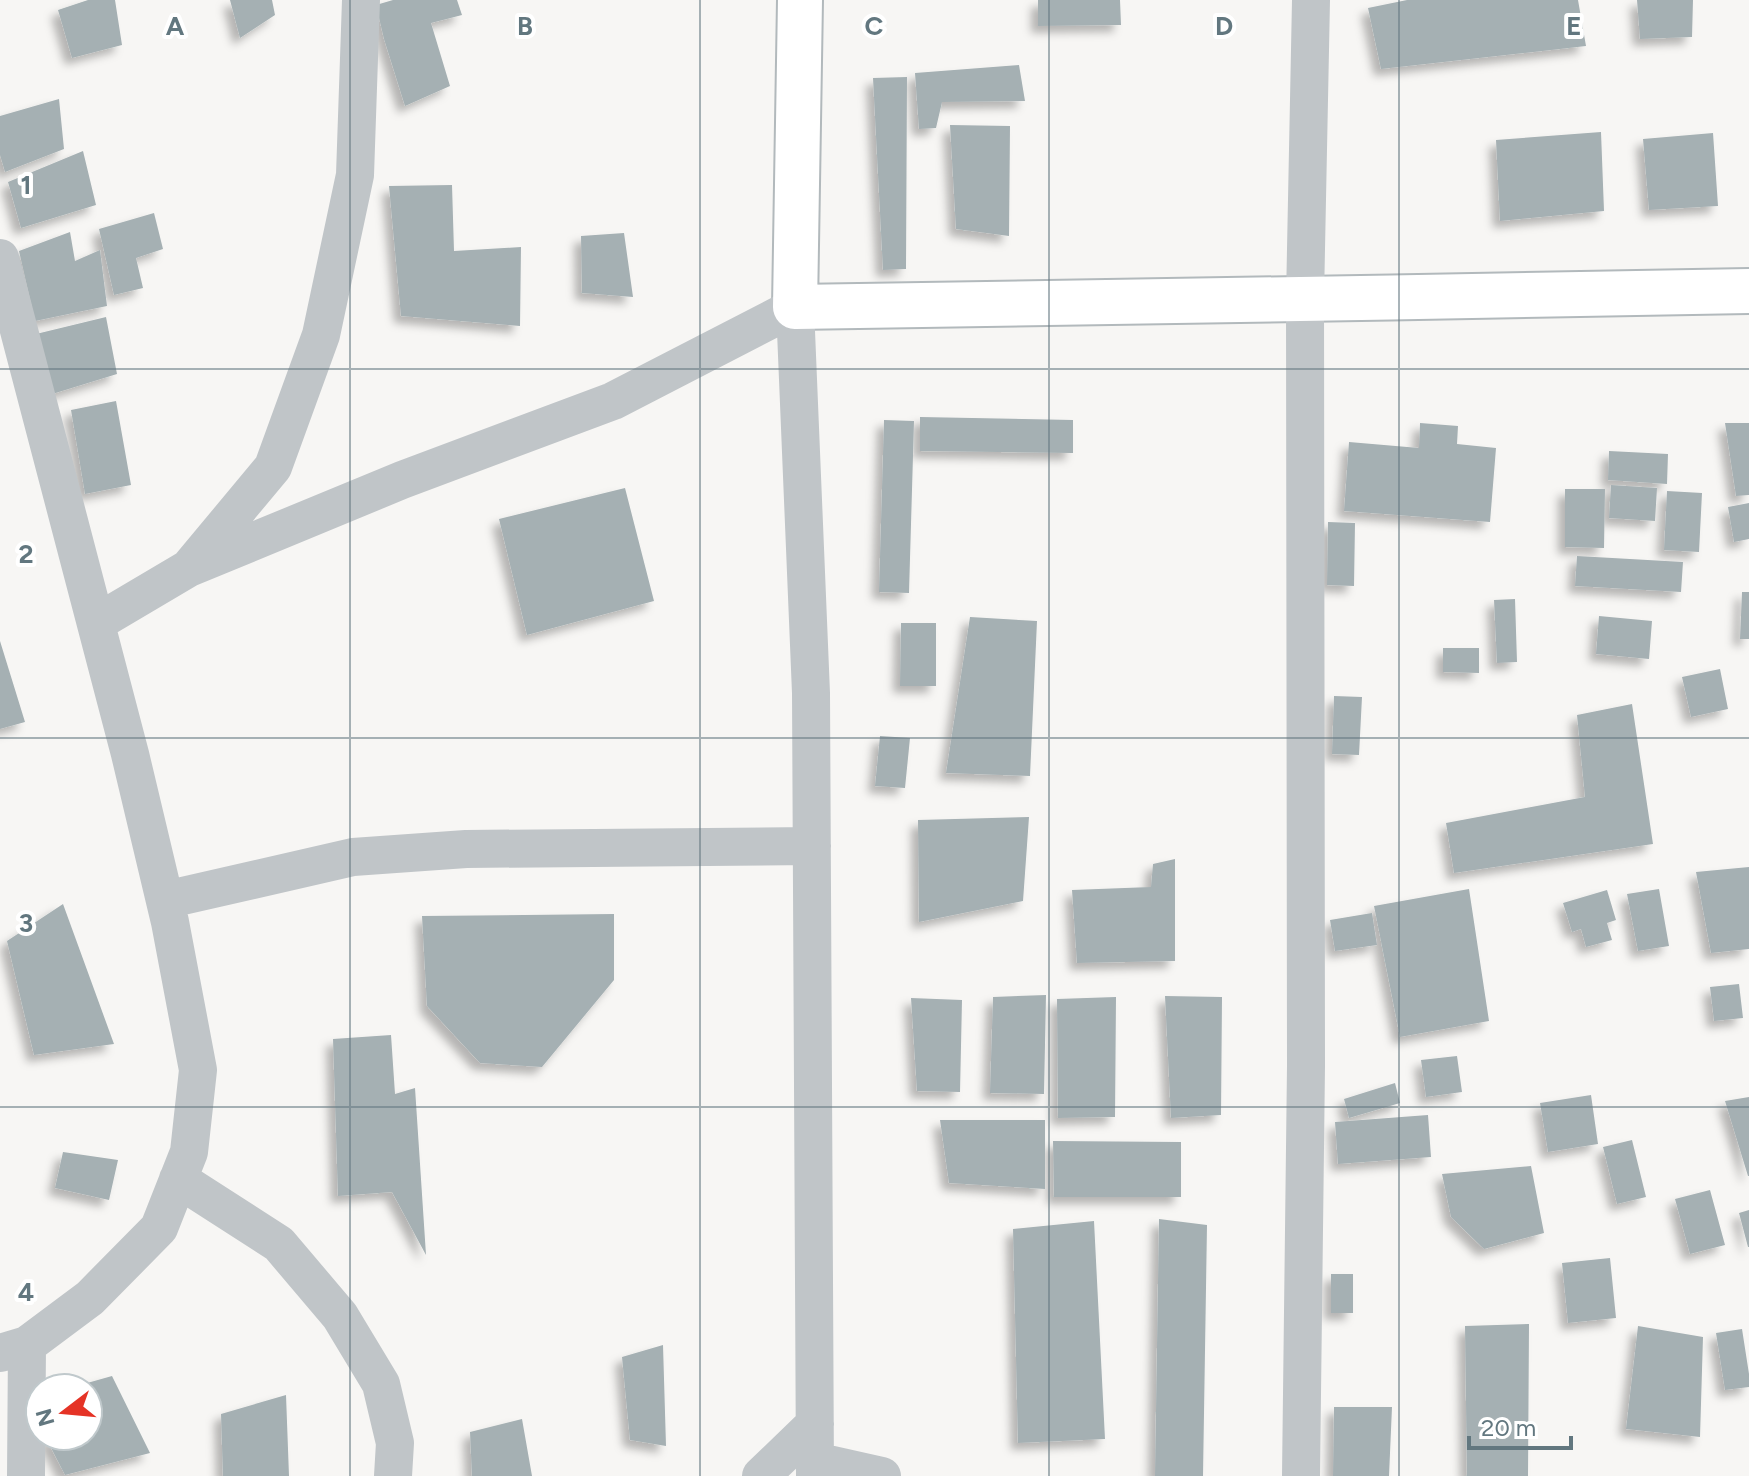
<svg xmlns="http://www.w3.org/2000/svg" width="1749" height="1476" font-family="Figtree,sans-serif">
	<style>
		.building { fill: #a5b0b3; filter: url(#shadow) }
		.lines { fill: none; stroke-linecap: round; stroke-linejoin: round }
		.secondary-casing { stroke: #b2b9bc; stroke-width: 48 }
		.street { stroke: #c0c5c8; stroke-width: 38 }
		.secondary { stroke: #fff; stroke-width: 44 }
		.grid { fill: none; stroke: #62777f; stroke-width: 2; stroke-opacity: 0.55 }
		.grid-label { font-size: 26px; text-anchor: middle; font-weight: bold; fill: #62777f; stroke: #fff; stroke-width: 8; stroke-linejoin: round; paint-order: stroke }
	</style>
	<defs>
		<filter id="shadow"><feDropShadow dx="-7" dy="7" stdDeviation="4" flood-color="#0004"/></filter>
	</defs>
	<rect width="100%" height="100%" fill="#f7f6f4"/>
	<path class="building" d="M88,0h27l7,45 -50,13 -14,-48z
		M230,0h42l3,15 -35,23z
		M393,0h64l5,15 -31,8 19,63 -45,20 -21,-67 -8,-34z
		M1038,0h82l1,25 -83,1z
		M1407,0h171l8,46 -205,23 -13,-61z
		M1637,0h56l-1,37 -52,2z
		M1019,65l6,36 -83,1 -6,26 -17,1 -4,-56z
		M907,77l-1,192 -23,1 -10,-192z
		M59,99l5,50 -59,23 -5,-17v-39z
		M950,125l60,1 -1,110 -53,-7z
		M1601,132l3,79 -104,10 -4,-81z
		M1713,133l5,73 -69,4 -6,-71z
		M83,151l13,54 -75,23 -13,-46z
		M452,185l2,66 67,-4 -1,79 -119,-10 -12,-130z
		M154,213l9,36 -27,9 7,30 -29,7 -15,-66z
		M70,232l5,29 25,-11 7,56 -72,15 -16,-70z
		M624,233l9,64 -51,-4 -1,-57z
		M106,317l11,57 -68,21 -13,-61z
		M116,401l15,84 -46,9 -14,-84z
		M920,417l153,3v33l-153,-2z
		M884,420l30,1 -5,172 -30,-1z
		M1420,423l38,3 -1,18 39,4 -6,74 -146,-11 5,-69 70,6z
		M1725,423h24v72l-13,1z
		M1609,451l59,3 -1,30 -59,-4z
		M1611,485l46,3 -2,33 -46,-3z
		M625,488l29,113 -127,34 -28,-116z
		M1565,489h40l-1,59 -39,-1z
		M1667,491l35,2 -3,59 -35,-2z
		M1749,503v36l-15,3 -6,-35z
		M1328,522l27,1 -1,63 -27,-1z
		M1577,556l106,6 -2,30 -106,-6z
		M1742,592h7v47h-9z
		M1515,599l2,63 -20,1 -3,-63z
		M1599,616l53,5 -3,38 -53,-5z
		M970,617l67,4 -7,155 -84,-3z
		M901,623h35v63h-36z
		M0,641l25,81 -25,7z
		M1443,648h36v25l-36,-1z
		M1720,669l8,40 -37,8 -9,-40z
		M1334,696l28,1 -3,58 -27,-1z
		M1632,704l21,140 -199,29 -8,-50 139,-26 -8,-82z
		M880,736l30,2 -5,50 -30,-2z
		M1029,817l-6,84 -104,21 -1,-102z
		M1175,859v102l-98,2 -5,-73 79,-3 2,-23z
		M1749,867v82l-38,4 -15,-81z
		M1469,889l20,132 -89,16 -26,-131z
		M1659,889l10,57 -31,5 -11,-57z
		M1607,890l9,30 -9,3 5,17 -26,7 -5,-18 -9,3 -9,-29z
		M63,904l51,140 -80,11 -27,-114z
		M1372,913l5,32 -42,6 -5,-31z
		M614,914v66l-72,87 -62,-4 -53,-57 -5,-90z
		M1739,984l4,34 -29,3 -4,-34z
		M1046,995l-2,99 -54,-1 3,-96z
		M1165,996l57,1 -1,118 -50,3z
		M1116,997l-1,120 -57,1 -1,-119z
		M911,998l51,2 -2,92 -43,-1z
		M391,1035l4,59 20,-6 11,167 -34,-63 -54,4 -5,-157z
		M1457,1056l5,36 -36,5 -5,-37z
		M1395,1083l5,20 -51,15 -5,-19z
		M1591,1095l7,49 -50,8 -8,-49z
		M1749,1097v79h-1l-23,-75z
		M1428,1115l3,42 -93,7 -3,-42z
		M940,1120h105v69l-96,-6z
		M1632,1140l14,57 -29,7 -14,-57z
		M1053,1141l128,1v55h-127z
		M63,1152l55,8 -9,40 -54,-12z
		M1531,1166l13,67 -60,16 -33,-32 -9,-43z
		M1710,1190l15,55 -35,9 -15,-55z
		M1749,1210v37h-1l-9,-34z
		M1159,1219l48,6 -4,251h-48z
		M1094,1221l11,218 -87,4 -5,-214z
		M1610,1258l6,60 -48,5 -6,-60z
		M1331,1274h22v39h-22z
		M1529,1324l-1,152h-61l-2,-150z
		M1638,1326l65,11 -3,100 -74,-8z
		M1742,1329l7,45v13l-24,3 -9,-57z
		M663,1345l3,101 -36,-6 -8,-83z
		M112,1376l38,77 -85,22 -20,-39h43v-48l-15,-1z
		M286,1395l3,81h-66l-2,-62z
		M1334,1407h58l-3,69h-56z
		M522,1419l10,57h-60l-2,-44z"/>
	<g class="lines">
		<defs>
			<path id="secondary" d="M800,0l-5,307c318,-3 636,-11 954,-16"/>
		</defs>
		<use href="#secondary" class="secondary-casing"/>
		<path class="street" d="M0,258l130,496 40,168 28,148 -9,82 -30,76 -69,70 -63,47 -27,8
			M189,568l213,-88 211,-79 182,-94 16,386 4,783
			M96,623l93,-55 84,-101 48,-132 34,-160 6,-175
			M165,900l188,-43 113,-8 346,-3
			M178,1179l101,65 61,72 41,68 14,59 -2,33
			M815,1461l67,15
			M26,1476l1,-131
			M761,1476l54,-52
			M1301,1476l5,-410 -1,-767 6,-299"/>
		<use href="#secondary" class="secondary"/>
	</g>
	<path class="grid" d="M350,0v1476M700,0v1476M1049,0v1476M1399,0v1476M0,369h1749M0,738h1749M0,1107h1749"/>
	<g class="grid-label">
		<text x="175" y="35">A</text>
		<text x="525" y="35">B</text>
		<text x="874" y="35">C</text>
		<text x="1224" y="35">D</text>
		<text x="1574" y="35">E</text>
		<text x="26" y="194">1</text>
		<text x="26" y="563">2</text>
		<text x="26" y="932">3</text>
		<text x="26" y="1301">4</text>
	</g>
	<g transform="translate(64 1412) rotate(254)"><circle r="38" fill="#ffffff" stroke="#c0c9cc" stroke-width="2"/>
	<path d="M0-6L14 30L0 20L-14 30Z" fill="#e53326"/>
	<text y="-12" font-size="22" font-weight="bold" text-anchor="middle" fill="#62777f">N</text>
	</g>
	<path d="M1469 1436v12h102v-12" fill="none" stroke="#62777f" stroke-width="4"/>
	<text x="1481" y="1436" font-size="24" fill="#62777f" stroke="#ffffff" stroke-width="6" paint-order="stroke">20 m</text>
</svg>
